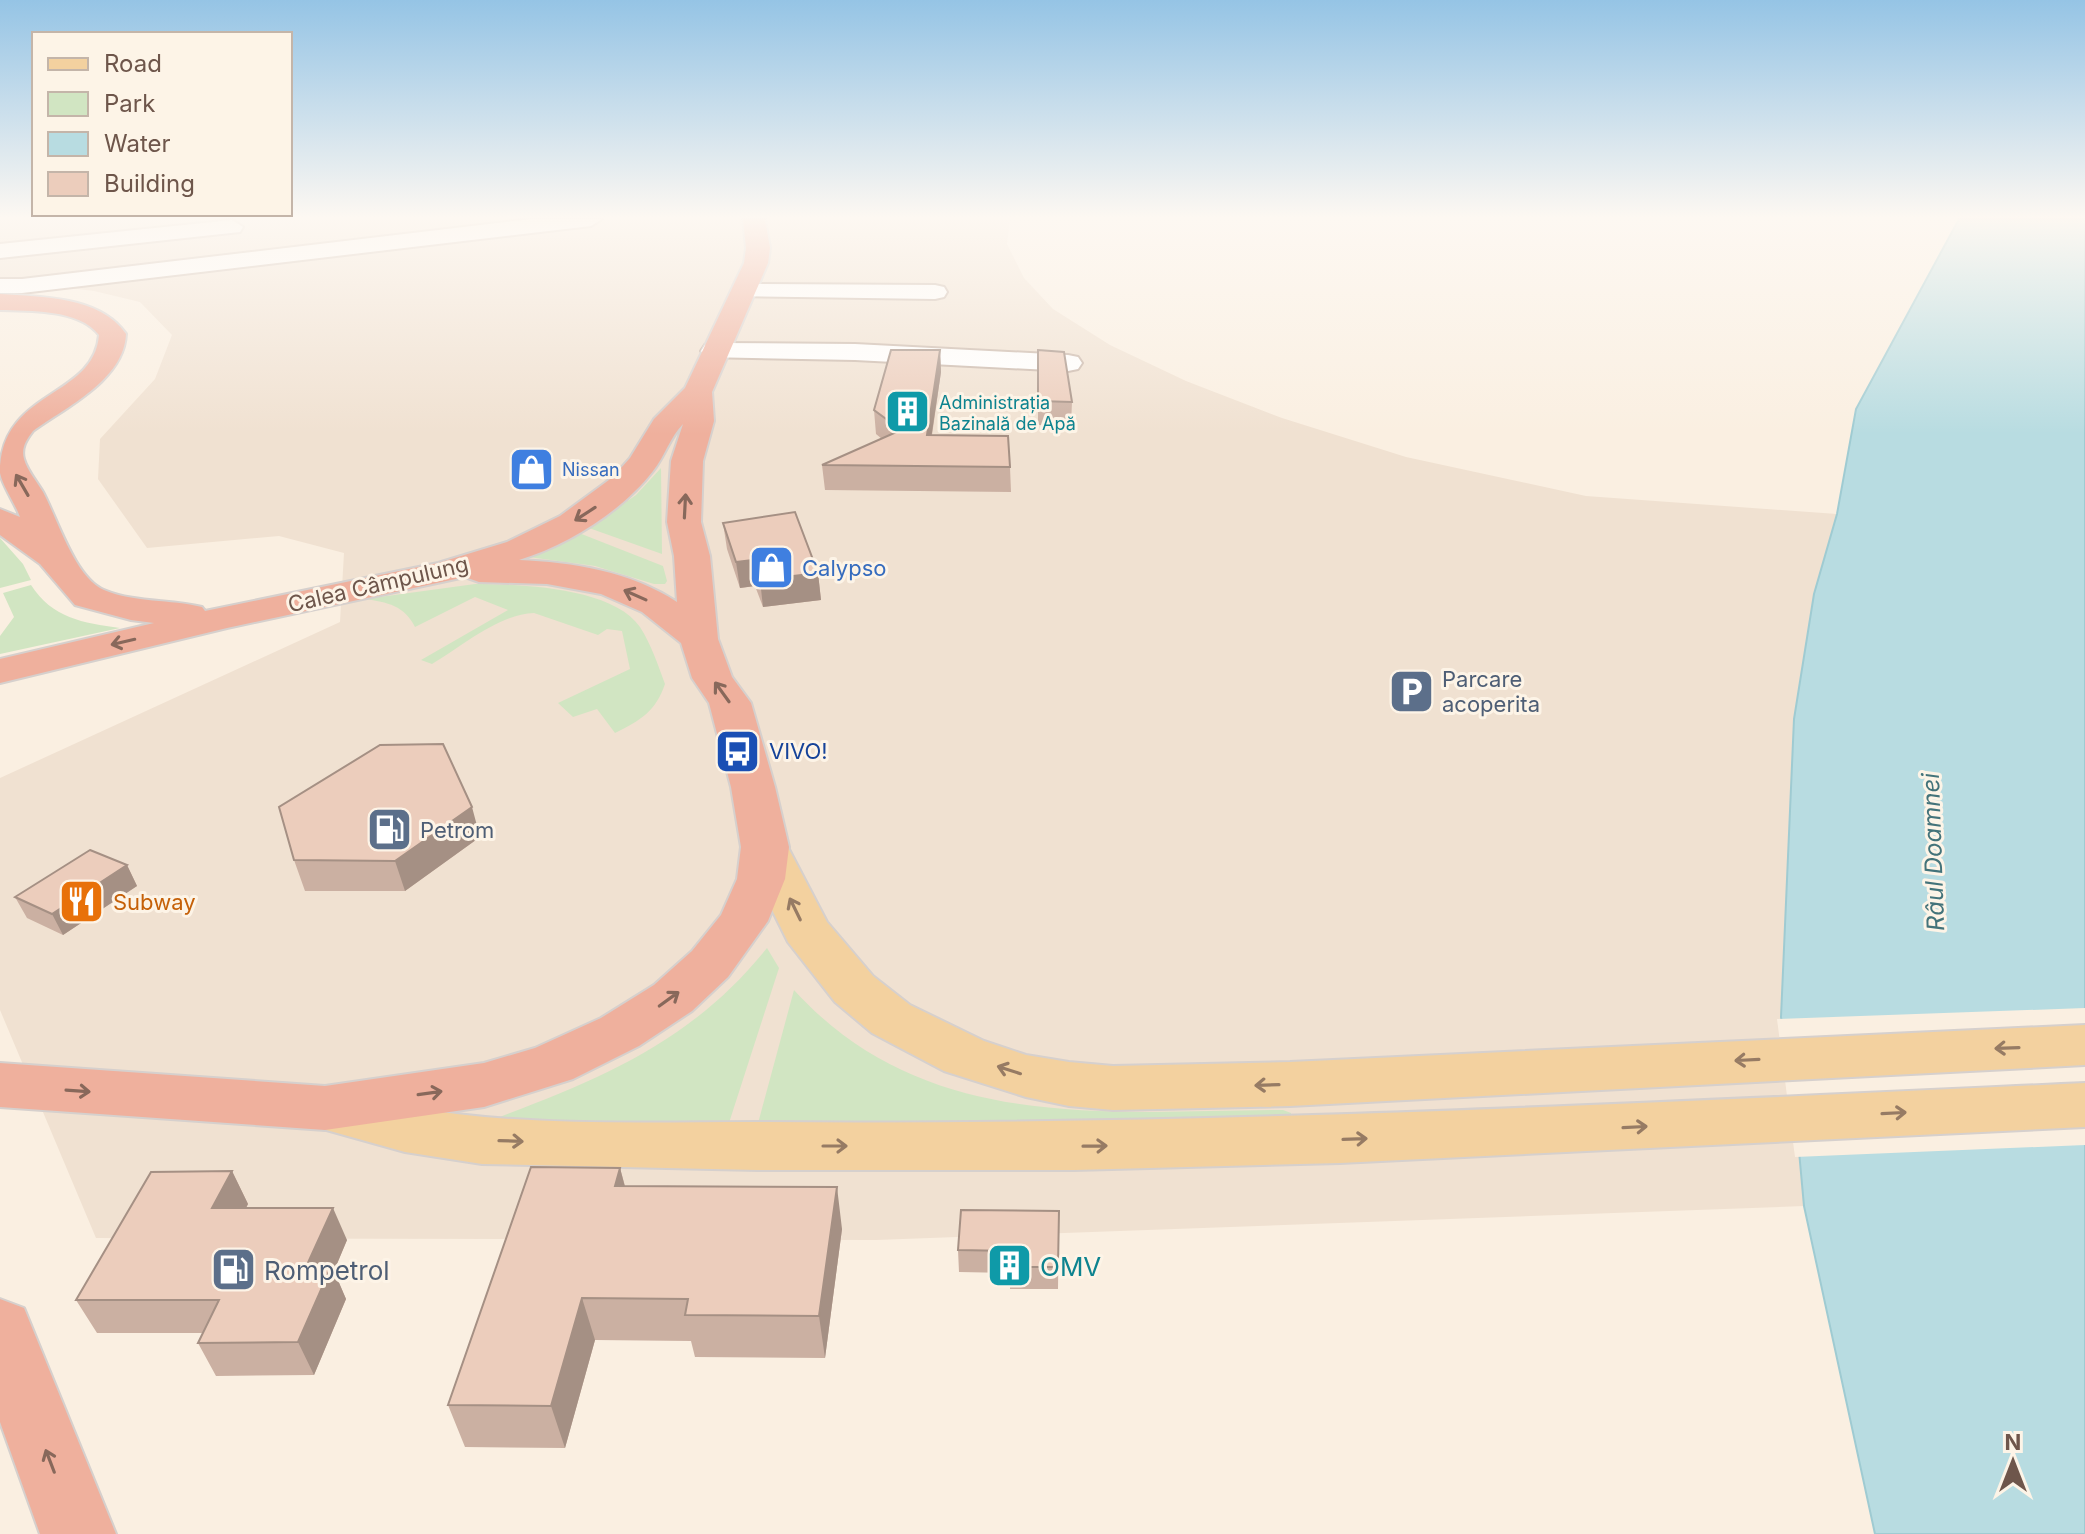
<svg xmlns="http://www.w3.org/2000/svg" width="2085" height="1534" font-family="Inter,sans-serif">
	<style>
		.residential { fill: #f0e1d1 }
		.green { fill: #d1e5c2 }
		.water { fill: #b8dce1; stroke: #9fcbd2; stroke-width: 2 }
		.pier { fill: #faefe1 }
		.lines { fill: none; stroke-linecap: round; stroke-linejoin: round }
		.minor-casing { stroke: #c9b7aa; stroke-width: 4 }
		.major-casing { stroke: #d6d0cd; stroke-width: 4 }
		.highway-casing { stroke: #d6d0cd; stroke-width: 4 }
		.minor { fill: #fff; fill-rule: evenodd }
		.major { fill: #f3d19f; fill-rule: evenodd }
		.highway { fill: #efb09d; fill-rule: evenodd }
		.wall { fill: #cbb0a2 }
		.shaded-wall { fill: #a59084 }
		.building { fill: #eccdbc; stroke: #a59084; stroke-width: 2 }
		.oneway { stroke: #88685b }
		.oneway2 { stroke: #967b64 }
		.labels { text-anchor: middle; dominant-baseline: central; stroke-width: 6; stroke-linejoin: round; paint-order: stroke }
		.far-culture-label { font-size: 18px; fill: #0d838f; stroke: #fdf4e7; text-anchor: start }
		.far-shop-label { font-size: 18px; fill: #366cbe; stroke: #fdf4e7; text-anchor: start }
		.shop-label { font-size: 22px; fill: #366cbe; stroke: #fdf4e7; text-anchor: start }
		.street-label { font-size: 22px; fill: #6e564b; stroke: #fdf4e7 }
		.service-label { font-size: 22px; fill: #4e5e75; stroke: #fdf4e7; text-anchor: start }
		.transit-label { font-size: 22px; fill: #164399; stroke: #fdf4e7; text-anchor: start }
		.food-label { font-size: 22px; fill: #c56008; stroke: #fdf4e7; text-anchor: start }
		.water-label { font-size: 24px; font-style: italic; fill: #43737a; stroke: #fdf4e7 }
		.near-culture-label { font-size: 26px; fill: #0d838f; stroke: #fdf4e7; text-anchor: start }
		.near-service-label { font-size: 26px; fill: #4e5e75; stroke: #fdf4e7; text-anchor: start }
	</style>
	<rect width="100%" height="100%" fill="#faefe1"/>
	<path class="residential" d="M0,219h1010l-3,25 17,34 29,31 57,36 76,36 96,37 124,39 180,39 251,18 -23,80 -20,125 -13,298 14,90 9,99 -928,34 -780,-2 -96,-228v-232l340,-156 4,-69 -65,-17 -132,12 -49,-69 2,-40 55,-60 17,-44 -32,-33 -46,-11 -94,-11z"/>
	<path class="green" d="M661,468l1,86 -73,-26 47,-33z
		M579,533l84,33 4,15 -2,3h-11l-59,-18 -74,-10z
		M0,538l23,26 8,16 -31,8z
		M475,584c44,0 138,3 165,43 11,17 18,38 25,57 -9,27 -25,37 -50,49l-18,-24 -24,8 -15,-14 72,-34 -8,-38 -15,-2 -9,6 -64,-22c-35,1 -72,33 -102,51l-11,-4 87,-50 -33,-13 -60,30c-10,-21 -28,-25 -50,-28z
		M31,585c21,33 52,38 89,43l-120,26v-18l14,-19 -11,-24z
		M767,948l12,20 -51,158 -244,-3c113,-43 205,-78 283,-175z
		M794,990c131,144 313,121 489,120l8,3v4l-534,10z"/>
	<path class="water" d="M1959,219h126v1315h-210l-71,-328 -9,-99 -14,-90 13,-298 20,-125 23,-80 19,-105z"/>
	<path class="pier" d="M2085,1008v137l-290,12 -18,-138z"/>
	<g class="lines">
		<defs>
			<path id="minor" d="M532,219h70l-11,7 -569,67h-22v-14h22z
				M232,220l11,7 -3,5 -240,26v-14z
				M744,284l191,1 9,2 3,5 -3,5 -9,2 -200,-3 -3,-5 3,-5z
				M715,343l140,1 213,11 10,2 4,6 -4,6 -10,2 -213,-11 -150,-3 -4,-6 4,-6z"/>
			<path id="major" d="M765,832l17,4 45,86 46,54 37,29 74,36 42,14 43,7 44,4 177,-4 795,-37v40l-795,41 -177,4 -44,-4 -43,-9 -82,-26 -72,-38 -37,-31 -47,-60 -47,-95 7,-11z
				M2085,1083v44l-745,36 -266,7h-317l-275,-6 -77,-12 -100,-28 -9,-16 9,-16c34,-11 69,8 104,15 111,20 235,15 349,15 443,4 885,-19 1327,-39z"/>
			<path id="highway" d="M743,219h22l5,29 -2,15 -56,129 2,29 -11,40 -2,61 9,34 8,83 14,38 19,26 24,84 14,60 -4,32 -17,42 -40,56 -36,34 -53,35 -66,33 -89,28 -159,23 -325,-23v-44l325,23 159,-23 51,-15 66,-30 53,-33 38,-34 29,-36 16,-36 4,-32 -10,-60 -22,-84 -17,-25 -11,-35 -39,-31 -41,-18 -54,-10 -68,-2 -14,-5 -238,51 -227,55v-24l154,-36 -23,-3 -56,-15 -35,-41 -40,-29v-26l20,8c-5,-14 -17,-30 -20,-44 0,-84 94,-74 99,-138 -20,-26 -69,-24 -99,-25v-16c42,3 100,2 126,40 -2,46 -60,73 -93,97 -7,9 -12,17 -9,28 3,11 13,23 19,33 14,26 32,86 61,98 31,13 66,9 98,17l3,4 233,-48 69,-21 53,-26 53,-39 17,-19 24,-39 31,-31 59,-125 2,-15zM683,424l-12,37 -4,61 7,34 3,46c-45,-30 -105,-40 -158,-42 49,-15 102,-48 134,-89 12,-15 17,-34 30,-47z
				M0,1299l24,9 92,226h-76l-40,-112z"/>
		</defs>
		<use href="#minor" class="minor-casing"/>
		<use href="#major" class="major-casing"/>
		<use href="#highway" class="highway-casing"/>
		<use href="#minor" class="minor"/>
		<use href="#major" class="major"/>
		<use href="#highway" class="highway"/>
	</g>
	<path class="wall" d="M940,350l1,22 -9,63 78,32 1,25 -186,-2 -3,-25 60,-26 -6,-5 -2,-24z
		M1038,350l34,52 -1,23h-33z
		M723,523l95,50 3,27 -58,7 -8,-21 -15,2 -13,-39z
		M480,837l-75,54h-100l-11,-31z
		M127,865l10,21 -74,49 -36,-17 -12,-21z
		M620,1168l5,18 217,43 -17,129 -130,-1 -4,-16 -96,-1 -30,108 -100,-1 -17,-42z
		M232,1171l16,33 -2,4 101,32 -13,31 12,28 -32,76 -98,1 -18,-33 5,-10h-106l-21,-33z
		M1059,1211l-1,78h-48v-16l-51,-1 -1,-22z"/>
	<path class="shaded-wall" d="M940,350l1,22 -13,87 -1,-24z
		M752,560l3,26 -15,2 -4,-26z
		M818,573l3,27 -58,7 -3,-27z
		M472,807l8,30 -75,54 -10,-30z
		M127,865l10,21 -74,49 -11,-21z
		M620,1168l11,42 -16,-24z
		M232,1171l16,33 -19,37 -17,-33z
		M837,1187l5,42 -17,129 -6,-42z
		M333,1208l14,32 -13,31 12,28 -32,76 -16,-33 8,-75z
		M582,1298l13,42 -30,108 -14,-42z"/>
	<path class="building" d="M891,350h49l-13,85 81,1 2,31 -188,-2 79,-35 -27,-20z
		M1038,350l26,2 8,50 -34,-1z
		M795,512l23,61 -58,7 -8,-20 -16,2 -13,-39z
		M443,744l29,63 -77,54 -101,-1 -15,-53 101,-62z
		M90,850l37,15 -75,49 -37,-17z
		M531,1167l89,1 -5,18 222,1 -18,129 -134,-1 3,-16 -106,-1 -31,108 -103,-1z
		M232,1171l-20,37h121l-27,59h25l-33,75 -100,1 21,-43h-143l75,-128z
		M961,1210l98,1 -1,56h-48l1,-16 -53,-1z"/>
	<defs><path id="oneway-shaft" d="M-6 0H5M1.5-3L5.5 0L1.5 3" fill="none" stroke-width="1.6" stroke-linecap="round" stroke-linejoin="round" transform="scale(2)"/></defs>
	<g class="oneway">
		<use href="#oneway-shaft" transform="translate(22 485) rotate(-120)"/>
		<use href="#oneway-shaft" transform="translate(685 506) rotate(-87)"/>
		<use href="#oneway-shaft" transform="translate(585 514) rotate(147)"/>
		<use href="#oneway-shaft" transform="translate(635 595) rotate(-156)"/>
		<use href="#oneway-shaft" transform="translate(123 642) rotate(167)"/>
		<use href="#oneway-shaft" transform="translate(722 692) rotate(-126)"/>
		<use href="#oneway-shaft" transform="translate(669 999) rotate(-36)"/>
		<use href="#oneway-shaft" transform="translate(78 1091) rotate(4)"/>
		<use href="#oneway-shaft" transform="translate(430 1093) rotate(-8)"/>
		<use href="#oneway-shaft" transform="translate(50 1461) rotate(-111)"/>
	</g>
	<g class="oneway2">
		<use href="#oneway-shaft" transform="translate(795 909) rotate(-116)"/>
		<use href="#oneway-shaft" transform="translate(2007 1048) rotate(178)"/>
		<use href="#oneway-shaft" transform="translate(1747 1060) rotate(177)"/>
		<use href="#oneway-shaft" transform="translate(1009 1070) rotate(-162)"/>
		<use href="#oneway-shaft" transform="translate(1267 1085) rotate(178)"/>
		<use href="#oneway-shaft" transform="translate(1894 1113) rotate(-3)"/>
		<use href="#oneway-shaft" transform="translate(1635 1127) rotate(-3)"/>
		<use href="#oneway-shaft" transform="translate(1355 1139) rotate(-2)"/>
		<use href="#oneway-shaft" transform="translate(511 1141) rotate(2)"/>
		<use href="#oneway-shaft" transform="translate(835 1146)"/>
		<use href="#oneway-shaft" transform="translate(1095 1146) rotate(-1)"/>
	</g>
	<linearGradient id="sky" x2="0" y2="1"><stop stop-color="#95c4e5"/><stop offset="0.5" stop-color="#fdf8f2"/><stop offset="1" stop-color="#fdf8f2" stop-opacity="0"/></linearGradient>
	<rect width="2085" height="434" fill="url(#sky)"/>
	<defs>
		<symbol id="building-square" viewBox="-11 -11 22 22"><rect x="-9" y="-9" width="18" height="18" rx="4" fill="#0f9aa8" stroke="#fdf4e7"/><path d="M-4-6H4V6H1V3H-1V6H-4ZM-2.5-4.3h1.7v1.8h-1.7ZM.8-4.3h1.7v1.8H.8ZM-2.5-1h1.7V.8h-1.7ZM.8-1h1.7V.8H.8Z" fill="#fff"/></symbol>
		<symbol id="shop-square" viewBox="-11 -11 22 22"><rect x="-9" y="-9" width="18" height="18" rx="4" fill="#3f7fe0" stroke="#fdf4e7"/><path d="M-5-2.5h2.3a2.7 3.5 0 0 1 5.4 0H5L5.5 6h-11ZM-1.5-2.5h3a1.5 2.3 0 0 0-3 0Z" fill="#fff"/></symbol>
		<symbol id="parking-square" viewBox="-11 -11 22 22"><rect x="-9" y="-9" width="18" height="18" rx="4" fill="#5c6f8a" stroke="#fdf4e7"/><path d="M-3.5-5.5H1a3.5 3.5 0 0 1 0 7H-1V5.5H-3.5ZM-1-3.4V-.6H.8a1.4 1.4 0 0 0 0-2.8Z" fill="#fff"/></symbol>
		<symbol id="bus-square" viewBox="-11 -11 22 22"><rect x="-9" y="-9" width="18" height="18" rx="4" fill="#1a4fb4" stroke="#fdf4e7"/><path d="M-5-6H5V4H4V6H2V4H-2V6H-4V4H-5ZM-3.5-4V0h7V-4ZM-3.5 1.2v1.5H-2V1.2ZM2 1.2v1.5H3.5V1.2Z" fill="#fff"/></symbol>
		<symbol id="fuel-square" viewBox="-11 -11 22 22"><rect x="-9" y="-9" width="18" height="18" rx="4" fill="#5c6f8a" stroke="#fdf4e7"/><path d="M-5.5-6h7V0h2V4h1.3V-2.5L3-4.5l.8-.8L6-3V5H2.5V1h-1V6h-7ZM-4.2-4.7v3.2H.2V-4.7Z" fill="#fff"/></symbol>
		<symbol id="restaurant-square" viewBox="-11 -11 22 22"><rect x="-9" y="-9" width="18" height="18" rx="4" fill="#e8710a" stroke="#fdf4e7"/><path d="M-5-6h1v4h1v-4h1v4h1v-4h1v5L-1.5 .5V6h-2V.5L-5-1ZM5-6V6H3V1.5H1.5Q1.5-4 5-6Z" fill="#fff"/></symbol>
	</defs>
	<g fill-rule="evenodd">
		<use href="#building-square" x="882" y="386" width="51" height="51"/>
		<use href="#shop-square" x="506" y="444" width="51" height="51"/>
		<use href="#shop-square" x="746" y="542" width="51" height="51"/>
		<use href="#parking-square" x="1386" y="666" width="51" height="51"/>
		<use href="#bus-square" x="712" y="726" width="51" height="51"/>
		<use href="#fuel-square" x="364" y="804" width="51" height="51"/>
		<use href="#restaurant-square" x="56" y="876" width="51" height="51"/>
		<use href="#building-square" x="984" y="1240" width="51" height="51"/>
		<use href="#fuel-square" x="208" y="1244" width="51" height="51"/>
	</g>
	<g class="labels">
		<g class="far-culture-label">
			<text x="939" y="402">Administrația<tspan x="939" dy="21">Bazinală de Apă</tspan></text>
		</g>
		<g class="far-shop-label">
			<text x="562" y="469">Nissan</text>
		</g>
		<g class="shop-label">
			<text x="802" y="568">Calypso</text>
		</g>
		<g class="street-label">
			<text transform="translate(378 584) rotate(-13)">Calea Câmpulung</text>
		</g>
		<g class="service-label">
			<text x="1442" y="679">Parcare<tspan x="1442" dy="25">acoperita</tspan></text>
			<text x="420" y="830">Petrom</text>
		</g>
		<g class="transit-label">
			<text x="769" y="751">VIVO!</text>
		</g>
		<g class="food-label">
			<text x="113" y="902">Subway</text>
		</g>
		<g class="water-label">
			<text transform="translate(1933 852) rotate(-92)">Râul Doamnei</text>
		</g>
		<g class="near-culture-label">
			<text x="1040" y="1266">OMV</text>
		</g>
		<g class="near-service-label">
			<text x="264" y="1270">Rompetrol</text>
		</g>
	</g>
	<rect x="32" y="32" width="260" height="184" fill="#fdf4e7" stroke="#c4b5a9" stroke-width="2"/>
	<rect x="48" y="58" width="40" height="12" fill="#f3d19f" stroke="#c4b5a9" stroke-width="2"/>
	<text x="104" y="72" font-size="24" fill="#6e564b">Road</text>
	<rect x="48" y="92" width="40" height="24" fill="#d1e5c2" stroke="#c4b5a9" stroke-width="2"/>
	<text x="104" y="112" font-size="24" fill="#6e564b">Park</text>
	<rect x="48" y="132" width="40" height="24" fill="#b8dce1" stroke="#c4b5a9" stroke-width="2"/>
	<text x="104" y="152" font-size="24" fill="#6e564b">Water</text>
	<rect x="48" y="172" width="40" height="24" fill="#eccdbc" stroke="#c4b5a9" stroke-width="2"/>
	<text x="104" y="192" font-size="24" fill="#6e564b">Building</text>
	<g transform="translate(2013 1462)" stroke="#fdf4e7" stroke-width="6" paint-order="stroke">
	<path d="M0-6L14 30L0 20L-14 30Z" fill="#6e564b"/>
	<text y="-12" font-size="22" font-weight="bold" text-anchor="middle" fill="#6e564b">N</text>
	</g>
</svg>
